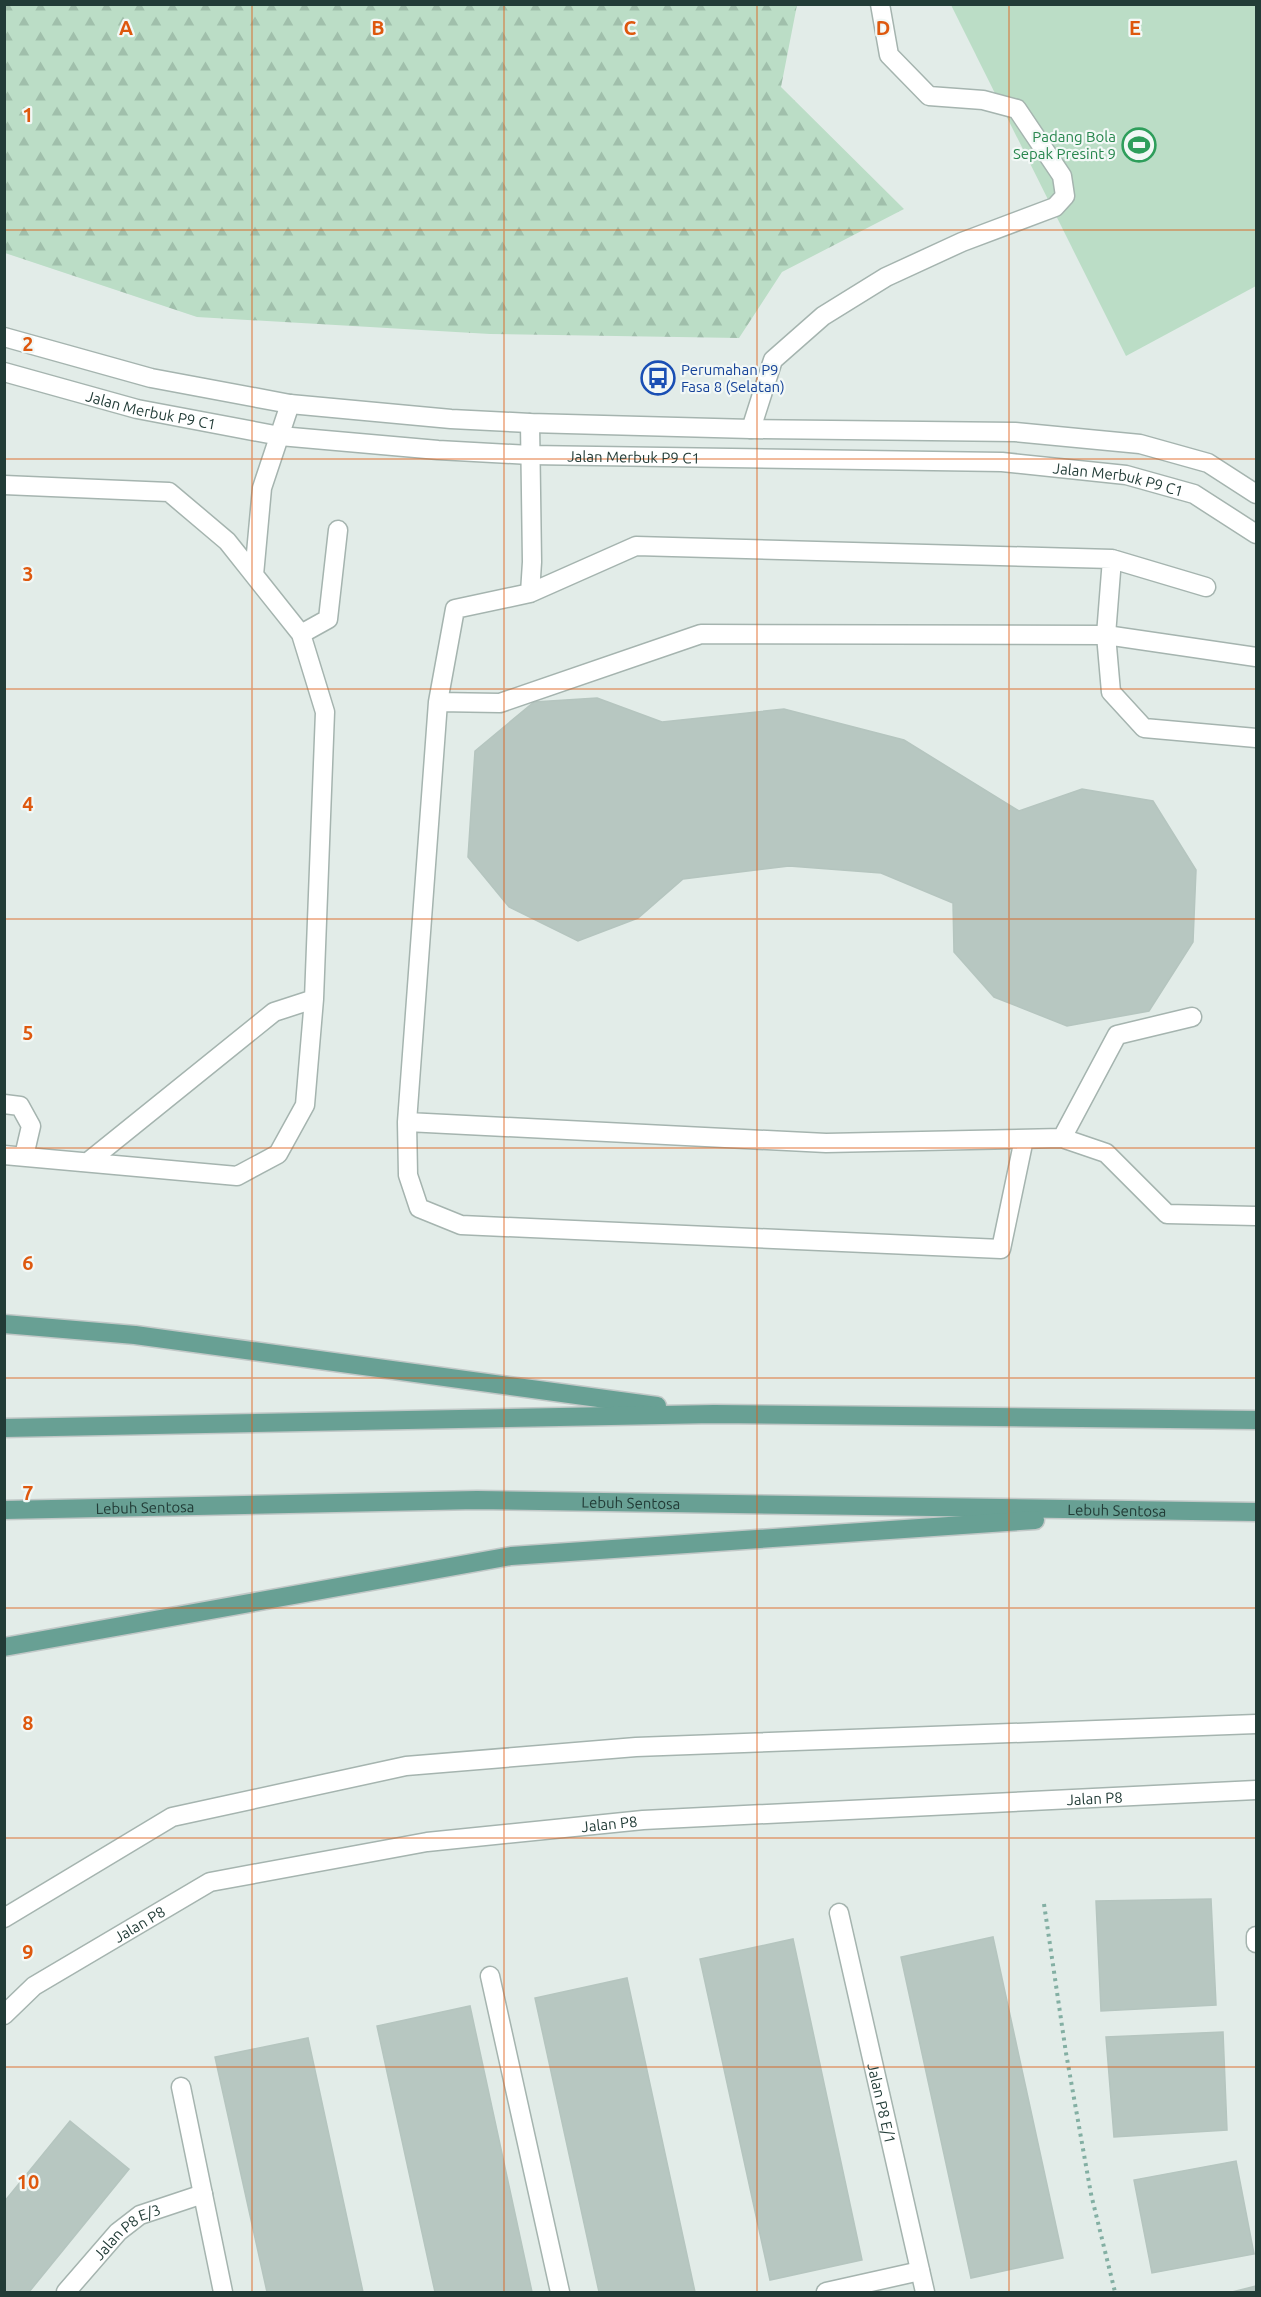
<svg xmlns="http://www.w3.org/2000/svg" width="1261" height="2297" font-family="Ubuntu,sans-serif">
	<style>
		.green { fill: #bbddc6 }
		.forest { fill: url(#forest-firs) }
		.building { fill: #b7c7c1; stroke: #b5c5bf; stroke-width: 1.5 }
		.lines { fill: none; stroke-linecap: round; stroke-linejoin: round }
		.service-casing { stroke: #a5b4af; stroke-width: 21 }
		.minor-casing { stroke: #a5b4af; stroke-width: 21 }
		.tertiary-casing { stroke: #a5b4af; stroke-width: 21 }
		.primary-casing { stroke: #c1c8c7; stroke-width: 21 }
		.path { stroke: #83afa3; stroke-width: 4; stroke-dasharray: 3 4.5; stroke-linecap: butt }
		.service { stroke: #fff; stroke-width: 18 }
		.minor { stroke: #fff; stroke-width: 18 }
		.tertiary { stroke: #fff; stroke-width: 18 }
		.primary { stroke: #68a094; stroke-width: 18 }
		.grid { fill: none; stroke: #de580e; stroke-width: 1.5; stroke-opacity: 0.55 }
		.labels { text-anchor: middle; dominant-baseline: central; stroke-width: 4.5; stroke-linejoin: round; paint-order: stroke }
		.leisure-label { font-size: 15px; fill: #27864d; stroke: #f2f8f6; text-anchor: end }
		.transit-label { font-size: 15px; fill: #164399; stroke: #f2f8f6; text-anchor: start }
		.street-label { font-size: 15px; fill: #223c37; stroke: #f2f8f6 }
		.grid-label { font-size: 20px; text-anchor: middle; font-weight: bold; fill: #de580e; stroke: #f2f8f6; stroke-width: 4.5; stroke-linejoin: round; paint-order: stroke }
	</style>
	<defs>
		<pattern id="forest-firs" width="22" height="20" patternUnits="userSpaceOnUse" patternTransform="scale(1.5)"><rect width="22" height="20" fill="#bbddc6"/><path d="M5 1l3.5 6h-7zM16 11l3.5 6h-7z" fill="#a0bfab"/></pattern>
	</defs>
	<rect width="100%" height="100%" fill="#e2ece8"/>
	<path class="green" d="M951,5h305v281l-130,70z"/>
	<path class="forest" d="M5,4l792,1 -16,82 123,122 -122,63 -43,66 -249,-4 -293,-17 -192,-64z"/>
	<path class="building" d="M597,698l65,24 122,-13 120,31 115,71 63,-22 71,12 43,69 -3,72 -44,69 -82,15 -73,-29 -40,-45 -1,-49 -72,-30 -92,-7 -106,13 -45,39 -60,23 -69,-34 -41,-50 7,-106 59,-49z
		M1211,1899l5,106 -115,6 -5,-110z
		M993,1937l70,321 -92,20 -70,-321z
		M793,1939l69,321 -92,20 -70,-321z
		M627,1978l68,314h-96l-64,-294z
		M470,2006l62,286h-97l-58,-266z
		M1223,2032l4,98 -113,7 -8,-100z
		M308,2038l55,254h-96l-52,-235z
		M70,2121l59,48 -100,123h-25v-90z
		M1236,2161l18,93 -102,19 -18,-93z
		M1256,2286v6h-24z"/>
	<g class="lines">
		<defs>
			<path id="service" d="M751,429l22,-69 50,-44 63,-39 76,-35 93,-35 10,-11 -3,-20 -45,-67 -34,-9 -54,-4 -40,-41 -9,-51
				M4,485l165,7 58,49 74,93 24,78 -11,287 -9,106 -27,49 -41,22 -233,-21
				M1112,559l-6,76 5,57 33,36 112,10
				M254,575l8,-87 28,-84
				M530,593l2,-31 -2,-139
				M301,634l27,-15 10,-89
				M438,702l17,-93 75,-16 106,-47 476,13 94,28
				M4,1104l16,2 11,20 -7,30
				M407,1122l419,21 236,-5 44,15 61,61 89,2
				M1062,1138l55,-103 75,-18
				M1024,1139l-23,110 -540,-24 -42,-17 -11,-33 -1,-53 31,-420 62,1 201,-69 405,1 150,22
				M88,1162l186,-150 40,-13"/>
			<g id="minor">
				<path id="s1" d="M839,1913l86,379"/>
				<path d="M1256,1936v7"/>
				<path d="M490,1976l70,316"/>
				<path d="M181,2087l42,205"/>
				<path id="s2" d="M66,2292l52,-60 22,-17 63,-21"/>
				<path d="M826,2292l94,-21"/>
			</g>
			<g id="tertiary">
				<path d="M4,337l147,41 139,26 161,15 79,4 221,6 264,3 125,12 68,19 48,31"/>
				<path id="s3" d="M4,372l133,37 143,27 158,14 92,5 472,7 124,13 68,19 62,40"/>
				<path d="M4,1918l168,-101 234,-51 230,-19 620,-23"/>
				<path id="s4" d="M4,2015l30,-29 176,-104 217,-40 216,-22 613,-30"/>
			</g>
			<g id="primary">
				<path d="M4,1324l131,11 522,71"/>
				<path d="M4,1428l710,-14 542,6"/>
				<path id="s5" d="M4,1510l473,-10 779,12"/>
				<path d="M4,1647l507,-91 524,-36"/>
			</g>
		</defs>
		<use href="#service" class="service-casing"/>
		<use href="#minor" class="minor-casing"/>
		<use href="#tertiary" class="tertiary-casing"/>
		<use href="#primary" class="primary-casing"/>
		<path class="path" d="M1044,1904l22,149 25,141 24,98"/>
		<use href="#service" class="service"/>
		<use href="#minor" class="minor"/>
		<use href="#tertiary" class="tertiary"/>
		<use href="#primary" class="primary"/>
	</g>
	<path class="grid" d="M252,4v2288M504,4v2288M757,4v2288M1009,4v2288M4,230h1252M4,459h1252M4,689h1252M4,919h1252M4,1148h1252M4,1378h1252M4,1608h1252M4,1838h1252M4,2067h1252"/>
	<defs>
		<symbol id="stadium-ring" viewBox="-11 -11 22 22"><circle r="9.5" fill="#f2f8f6" stroke="#2e9e5b" stroke-width="1.5"/><path d="M0-5a6.5 5 0 1 0 0 10a6.5 5 0 1 0 0-10ZM-3.5-1.8h7v3.6h-7Z" fill="#2e9e5b"/></symbol>
		<symbol id="bus-ring" viewBox="-11 -11 22 22"><circle r="9.5" fill="#f2f8f6" stroke="#1a4fb4" stroke-width="1.5"/><path d="M-5-6H5V4H4V6H2V4H-2V6H-4V4H-5ZM-3.5-4V0h7V-4ZM-3.5 1.2v1.5H-2V1.2ZM2 1.2v1.5H3.5V1.2Z" fill="#1a4fb4"/></symbol>
	</defs>
	<g fill-rule="evenodd">
		<use href="#stadium-ring" x="1120" y="126" width="38" height="38"/>
		<use href="#bus-ring" x="639" y="359" width="38" height="38"/>
	</g>
	<g class="labels">
		<g class="leisure-label">
			<text x="1116" y="136">Padang Bola<tspan x="1116" dy="17">Sepak Presint 9</tspan></text>
		</g>
		<g class="transit-label">
			<text x="681" y="369">Perumahan P9<tspan x="681" dy="17">Fasa 8 (Selatan)</tspan></text>
		</g>
		<g class="street-label">
			<text stroke="none"><textPath href="#s3" startOffset="152">Jalan Merbuk P9 C1</textPath></text>
			<text stroke="none"><textPath href="#s3" startOffset="638">Jalan Merbuk P9 C1</textPath></text>
			<text stroke="none"><textPath href="#s3" startOffset="1124">Jalan Merbuk P9 C1</textPath></text>
			<text stroke="none"><textPath href="#s5" startOffset="627">Lebuh Sentosa</textPath></text>
			<text stroke="none"><textPath href="#s5" startOffset="141">Lebuh Sentosa</textPath></text>
			<text stroke="none"><textPath href="#s5" startOffset="1113">Lebuh Sentosa</textPath></text>
			<text stroke="none"><textPath href="#s4" startOffset="1136">Jalan P8</textPath></text>
			<text stroke="none"><textPath href="#s4" startOffset="650">Jalan P8</textPath></text>
			<text stroke="none"><textPath href="#s4" startOffset="164">Jalan P8</textPath></text>
			<text stroke="none"><textPath href="#s1" startOffset="195">Jalan P8 E/1</textPath></text>
			<text stroke="none"><textPath href="#s2" startOffset="87">Jalan P8 E/3</textPath></text>
		</g>
	</g>
	<g class="grid-label">
		<text x="126" y="35">A</text>
		<text x="378" y="35">B</text>
		<text x="630" y="35">C</text>
		<text x="883" y="35">D</text>
		<text x="1135" y="35">E</text>
		<text x="28" y="122">1</text>
		<text x="28" y="351">2</text>
		<text x="28" y="581">3</text>
		<text x="28" y="811">4</text>
		<text x="28" y="1040">5</text>
		<text x="28" y="1270">6</text>
		<text x="28" y="1500">7</text>
		<text x="28" y="1730">8</text>
		<text x="28" y="1959">9</text>
		<text x="28" y="2189">10</text>
	</g>
	<rect width="1261" height="2297" fill="none" stroke="#223c37" stroke-width="12"/>
</svg>
